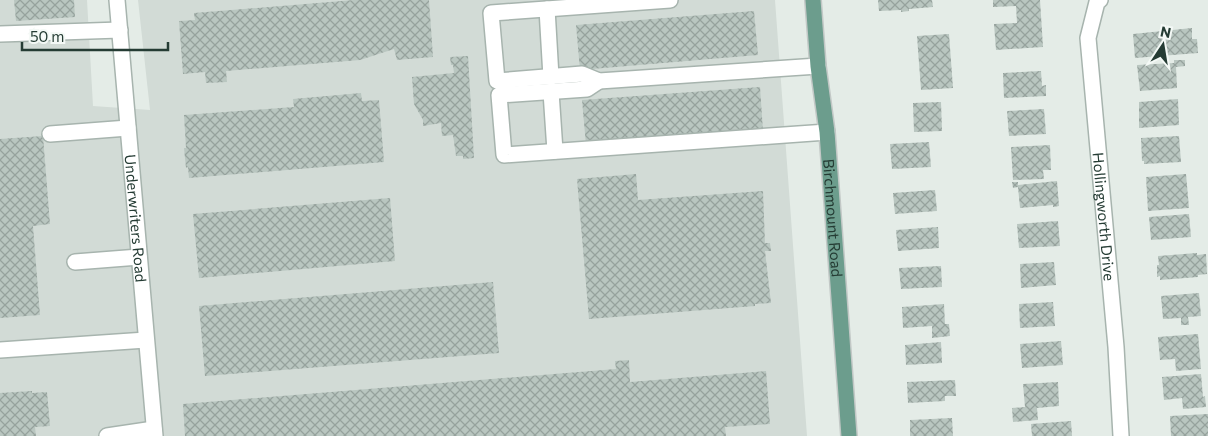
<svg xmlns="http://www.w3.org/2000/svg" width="1208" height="436" font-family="Commissioner,sans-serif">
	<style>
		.built { fill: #d2dbd6 }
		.building { fill: url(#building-cross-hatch) }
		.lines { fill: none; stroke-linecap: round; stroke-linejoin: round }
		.minor-casing { stroke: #a7b4ae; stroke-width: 18 }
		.major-casing { stroke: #c2c8c6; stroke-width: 18 }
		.minor { stroke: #fff; stroke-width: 15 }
		.major { stroke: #6c9d8d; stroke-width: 15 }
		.labels { text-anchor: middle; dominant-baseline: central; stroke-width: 5; stroke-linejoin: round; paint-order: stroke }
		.street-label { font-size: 15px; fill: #253c34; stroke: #f4f9f6 }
	</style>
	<defs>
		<pattern id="building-cross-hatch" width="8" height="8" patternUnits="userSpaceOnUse" patternTransform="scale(1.25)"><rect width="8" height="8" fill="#b9c6c0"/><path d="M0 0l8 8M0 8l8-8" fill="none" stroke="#96a29d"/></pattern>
	</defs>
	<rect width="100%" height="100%" fill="#e4ece7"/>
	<path class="built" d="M0,0h87l6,106 57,4 -12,-110h637l32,436h-807z"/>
	<path class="building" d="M14,0h60l1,17 -59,4z
		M354,0h75l4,57 -36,3 -3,-11 -34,11 -134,11 1,11 -21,1 -1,-11 -22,2 -4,-53 16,-1 -1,-7z
		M878,0h54l1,7 -24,2v2l-8,1v-2l-22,1z
		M993,0h47l3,47 -47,3 -2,-26 23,-1 -1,-17 -23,1z
		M754,11l4,44 -178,15 -4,-45z
		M1192,28v11h5l1,14 -63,5 -2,-24z
		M949,34l4,54 -32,2 -4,-54z
		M468,56l6,102 -11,1v-3h-7l-3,-21 -11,1 -1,-13 -18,3v-6l-9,-16 -2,-27 42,-4 -1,-8h-2l-1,-8z
		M1174,60h11v6l-9,1 1,21 -37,3 -3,-26 37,-2z
		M1041,71l1,15 4,-1v11l-42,2 -1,-25z
		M760,87l3,44 -177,14 -4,-45z
		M361,93l1,8 17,-1 5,62 -195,16 -1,-11 -2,1 -2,-20h2l-2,-33 110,-8 -1,-8z
		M1178,99l1,26 -40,3v-26z
		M941,102l1,29 -28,1 -1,-29z
		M1044,109l2,25 -37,2 -2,-25z
		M43,136l7,88 -17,2 7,89 -40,3v-179z
		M1179,136l2,26 -37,2v-3h-2l-1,-23z
		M929,142l2,25 -39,2 -2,-25z
		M1050,145l1,25h-8l1,9 -31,1 -2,-33z
		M636,174l2,26 125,-9 2,52h5l1,8h-6l6,52 -16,1v2l-166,13 -12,-140z
		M1186,174l3,34 -41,3 -2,-34z
		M1057,181l2,25 -6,1v-2l-33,3 -2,-21 -5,1 -1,-6h6v3z
		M935,190l2,21 -42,3 -2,-21z
		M390,198l5,63 -196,17 -6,-64z
		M1189,214l2,23 -40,3 -2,-23z
		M1058,221l2,25 -41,2 -2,-24z
		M938,227l1,21 -41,3 -2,-21z
		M1197,253v2l9,-1 1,20 -9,1v2l-38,3v-4l-3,1v-12h2l-1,-9z
		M1054,262l2,23 -35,3 -1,-24z
		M941,266l1,21 -41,2 -2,-21z
		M493,282l6,71 -294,23 -6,-70z
		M1199,293l2,23 -13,1 1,8h-8v-7l-18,1 -2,-23z
		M1053,302l2,24 -35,2 -1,-24z
		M944,304l1,20h4l1,12 -18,2v-12l-29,2 -1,-21z
		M1198,334l3,35 -25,2 -1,-12 -15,1 -2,-23z
		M1061,341l2,24 -41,3 -2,-24z
		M941,342l1,21 -36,2 -1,-20z
		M629,360l1,22 136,-11 4,53 -45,3 1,9h-541l-2,-32 433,-35 -1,-8z
		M1201,374l2,23 2,-1 1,11 -23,2 -1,-11 -18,2 -2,-23z
		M955,380l1,16h-11v5l-37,2 -1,-21z
		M1058,382l1,24 -22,2 1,12 -25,2 -1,-14 13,-1 -2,-23z
		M32,391v2l15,-1 3,34 -15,1 1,9h-36v-43z
		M1208,414v22h-37l-1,-20z
		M952,418l1,18h-43v-16z
		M1071,421l1,15h-40l-1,-12z"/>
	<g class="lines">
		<defs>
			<g id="minor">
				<path id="s1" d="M117,0l38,436"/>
				<path d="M670,0l-179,13 6,68 85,-7 17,7 219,-15"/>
				<path id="s2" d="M1100,0l-3,2 -9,36 28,309 5,89"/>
				<path d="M547,9l4,68"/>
				<path d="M0,34l120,-4"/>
				<path d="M599,81l-12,8 -88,6 5,60 323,-23"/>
				<path d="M551,92l4,59"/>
				<path d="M50,134l78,-6"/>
				<path d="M75,262l64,-5"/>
				<path d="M0,350l146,-10"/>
				<path d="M107,436l47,-7"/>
			</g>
			<g id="major">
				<path id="s3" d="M813,0l5,66 9,66 22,304"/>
			</g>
		</defs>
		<use href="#minor" class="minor-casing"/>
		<use href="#major" class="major-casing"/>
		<use href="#minor" class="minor"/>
		<use href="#major" class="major"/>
	</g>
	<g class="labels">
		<g class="street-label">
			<text stroke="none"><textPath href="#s2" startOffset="220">Hollingworth Drive</textPath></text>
			<text stroke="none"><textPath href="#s1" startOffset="219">Underwriters Road</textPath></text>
			<text stroke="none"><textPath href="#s3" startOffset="219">Birchmount Road</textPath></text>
		</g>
	</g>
	<g transform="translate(1163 45) rotate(12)" stroke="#f4f9f6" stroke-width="4" paint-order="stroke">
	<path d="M0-4L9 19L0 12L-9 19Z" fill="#253c34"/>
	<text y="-8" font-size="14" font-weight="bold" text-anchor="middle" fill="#253c34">N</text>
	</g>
	<path d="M22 42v8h146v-8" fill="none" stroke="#253c34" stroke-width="2.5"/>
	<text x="30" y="42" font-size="15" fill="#253c34" stroke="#f4f9f6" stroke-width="4" paint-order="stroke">50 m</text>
</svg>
